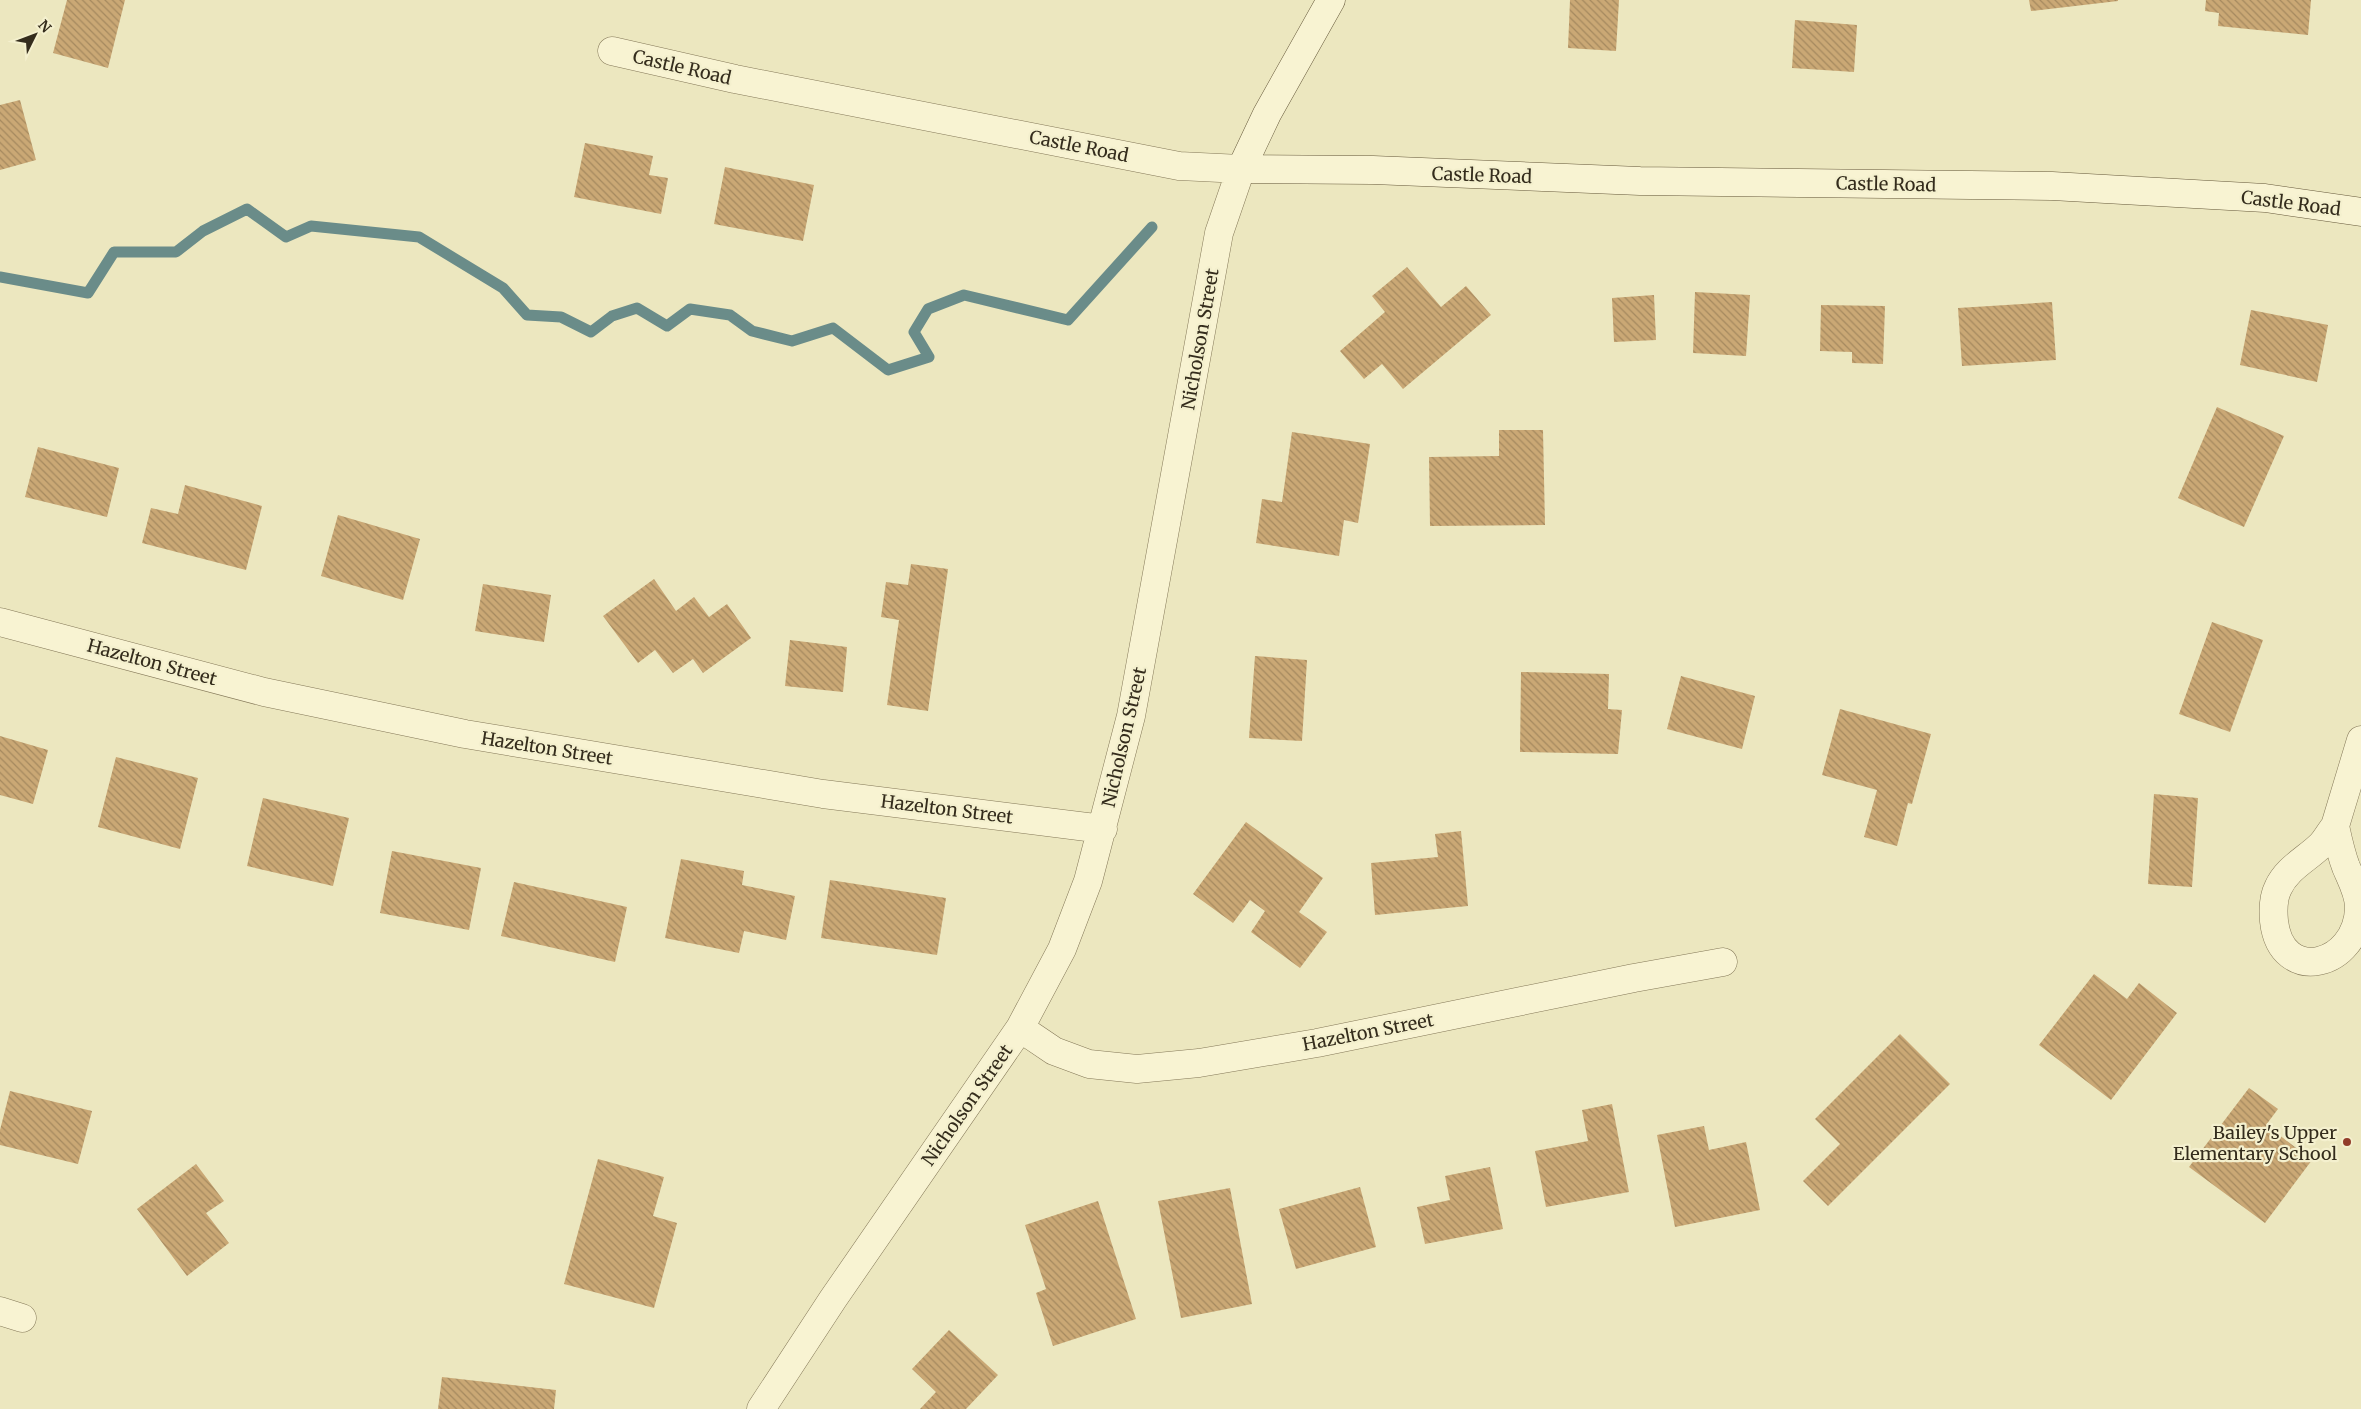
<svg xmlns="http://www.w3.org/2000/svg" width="2361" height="1409" font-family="Merriweather,serif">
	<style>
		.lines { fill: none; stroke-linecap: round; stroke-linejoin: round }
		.stream { stroke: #6a8c89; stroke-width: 11 }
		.building { fill: url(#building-back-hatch) }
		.street-casing { stroke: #847858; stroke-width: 29 }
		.secondary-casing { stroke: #66593b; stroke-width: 29 }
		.street { stroke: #f8f3d2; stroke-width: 28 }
		.secondary { stroke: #f8f3d2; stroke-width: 28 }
		.poi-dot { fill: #923c29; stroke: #f4f0ce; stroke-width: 2 }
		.labels { text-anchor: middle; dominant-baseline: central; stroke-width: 4.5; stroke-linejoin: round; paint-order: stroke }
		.street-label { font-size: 18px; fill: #342c1c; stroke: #f4f0ce }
		.poi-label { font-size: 18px; fill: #342c1c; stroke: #f4f0ce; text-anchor: end }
	</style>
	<defs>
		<pattern id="building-back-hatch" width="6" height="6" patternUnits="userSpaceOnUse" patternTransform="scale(1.25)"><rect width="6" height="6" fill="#caa875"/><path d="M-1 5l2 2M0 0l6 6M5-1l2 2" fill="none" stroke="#a5895f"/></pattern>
	</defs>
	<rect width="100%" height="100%" fill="#ece7bf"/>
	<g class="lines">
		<path class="stream" d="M0,277l88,16 26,-41h62l27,-21 44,-22 39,28 25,-11 108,11 84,51 24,27 34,2 30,15 21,-16 25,-8 30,18 23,-17 40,6 22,16 40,10 41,-13 55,42 41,-13 -15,-25 14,-23 36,-14 104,25 84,-93"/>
	</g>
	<path class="building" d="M67,0h58l-17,68 -55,-15z
		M1570,0h49l-3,51 -48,-3z
		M2029,0h89v1l-87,10z
		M2206,0h105l-3,35 -90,-9 1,-13 -14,-2z
		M1795,20l62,5 -3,47 -62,-4z
		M20,100l16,60 -36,10v-65z
		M585,143l68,13 -4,19 19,3 -7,36 -87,-17z
		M725,167l89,18 -11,56 -89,-17z
		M1407,267l34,40 25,-21 25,29 -88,74 -21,-25 -18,15 -24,-28 45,-39 -13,-16z
		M1695,292l55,3 -4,61 -53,-3z
		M1654,295l2,45 -42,2 -2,-44z
		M2052,302l4,58 -94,6 -4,-58z
		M1821,305l64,1 -2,58 -31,-1v-11l-32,-1z
		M2251,310l77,15 -11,57 -77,-17z
		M2217,407l67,29 -40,91 -66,-29z
		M1499,430h44l2,95 -115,1 -1,-69 70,-1z
		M1292,432l78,12 -12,79 -14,-3 -5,36 -83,-13 6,-44 20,3z
		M38,447l81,21 -12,49 -82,-20z
		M185,485l77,21 -16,64 -104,-27 9,-35 27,6z
		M338,515l82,24 -17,61 -82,-24z
		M911,564l37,5 -20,142 -41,-6 12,-85 -18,-3 5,-35 22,3z
		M654,579l22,32 18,-14 15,20 18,-13 24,34 -48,35 -10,-14 -20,14 -18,-23 -17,13 -35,-47z
		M483,584l68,11 -7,47 -69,-11z
		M2212,622l51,18 -33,92 -51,-18z
		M790,640l57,7 -4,45 -58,-6z
		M1255,656l52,4 -5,81 -53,-3z
		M1521,672l88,2 -1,35 14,1 -4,44 -98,-2z
		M1681,676l74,20 -13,53 -75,-20z
		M1840,709l91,25 -19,70 -4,-1 -11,43 -33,-9 13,-47 -55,-15z
		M0,736l48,14 -15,54 -33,-9z
		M116,757l82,21 -18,71 -82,-22z
		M2154,794l44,4 -6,89 -44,-3z
		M263,798l86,20 -16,68 -86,-20z
		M1246,822l77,56 -24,34 28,20 -27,36 -49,-36 14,-21 -15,-11 -17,23 -40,-29z
		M1461,831l7,75 -93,9 -4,-52 67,-6 -3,-23z
		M392,851l89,17 -12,62 -89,-17z
		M681,859l63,12 -2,14 53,11 -9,44 -42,-9 -5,22 -74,-15z
		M830,880l116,18 -9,57 -116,-17z
		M514,882l113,25 -12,55 -114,-26z
		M2094,974l33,25 12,-16 38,30 -66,87 -72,-55z
		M1900,1034l50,50 -122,122 -25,-25 37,-37 -25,-25z
		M2249,1088l29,21 -12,16 46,35 -47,63 -76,-56z
		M10,1091l82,20 -14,53 -78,-19v-15z
		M1612,1104l17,88 -83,15 -11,-56 53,-10 -6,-31z
		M1704,1126l5,24 37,-8 14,68 -85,17 -18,-92z
		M598,1159l66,18 -11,39 24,7 -23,85 -90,-24z
		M196,1164l28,37 -18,12 23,30 -42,33 -50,-67z
		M1490,1167l13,62 -78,15 -8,-37 33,-7 -5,-24z
		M1360,1187l16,60 -80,22 -17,-60z
		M1230,1188l22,116 -71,14 -23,-117z
		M1098,1201l38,118 -83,27 -17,-53 10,-4 -21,-64z
		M949,1330l49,45 -32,34h-46l16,-17 -24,-23z
		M442,1377l114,13 -2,19h-116z"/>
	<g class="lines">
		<defs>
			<path id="street" d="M612,51l123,28 444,87 62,3 -22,64 -88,483 -43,165 -26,68 -42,79 -187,271 -72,110
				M0,622l264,70 201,42 358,60 280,35
				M2335,826c3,14 6,28 11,41 5,12 13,26 13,40 -1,60 -78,79 -85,14 -1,-11 -1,-23 4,-33 9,-20 29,-29 43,-43 5,-5 9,-13 14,-19z
				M2335,826l26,-86
				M1020,1028l34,23 35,13 48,5 62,-6 118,-20 317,-65 89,-16
				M0,1311l22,7"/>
			<path id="secondary" d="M1331,0l-64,114 -26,55 132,1 267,11 412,5 213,12 96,14"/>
		</defs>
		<use href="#street" class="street-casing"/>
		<use href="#secondary" class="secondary-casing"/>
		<use href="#street" class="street"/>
		<use href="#secondary" class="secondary"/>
	</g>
	<circle class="poi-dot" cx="2347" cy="1142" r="5"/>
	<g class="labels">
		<g class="street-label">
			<text transform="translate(682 67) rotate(13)">Castle Road</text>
			<text transform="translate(1079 146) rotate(11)">Castle Road</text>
			<text transform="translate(1482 175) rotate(2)">Castle Road</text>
			<text transform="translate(1886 184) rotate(1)">Castle Road</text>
			<text transform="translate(2291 203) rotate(7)">Castle Road</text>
			<text transform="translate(1200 339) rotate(-80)">Nicholson Street</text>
			<text transform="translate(152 662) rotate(15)">Hazelton Street</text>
			<text transform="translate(1124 737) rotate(-77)">Nicholson Street</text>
			<text transform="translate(547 748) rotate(9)">Hazelton Street</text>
			<text transform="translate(947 809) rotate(7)">Hazelton Street</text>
			<text transform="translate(1368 1032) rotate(-11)">Hazelton Street</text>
			<text transform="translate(967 1105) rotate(-55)">Nicholson Street</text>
		</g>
		<g class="poi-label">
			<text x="2337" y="1132">Bailey's Upper<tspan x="2337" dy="21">Elementary School</tspan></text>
		</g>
	</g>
	<g transform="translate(35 35) rotate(48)" stroke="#f4f0ce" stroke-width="4" paint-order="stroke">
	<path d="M0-4L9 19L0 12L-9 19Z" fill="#342c1c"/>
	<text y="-8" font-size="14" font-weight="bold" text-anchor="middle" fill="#342c1c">N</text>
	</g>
</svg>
